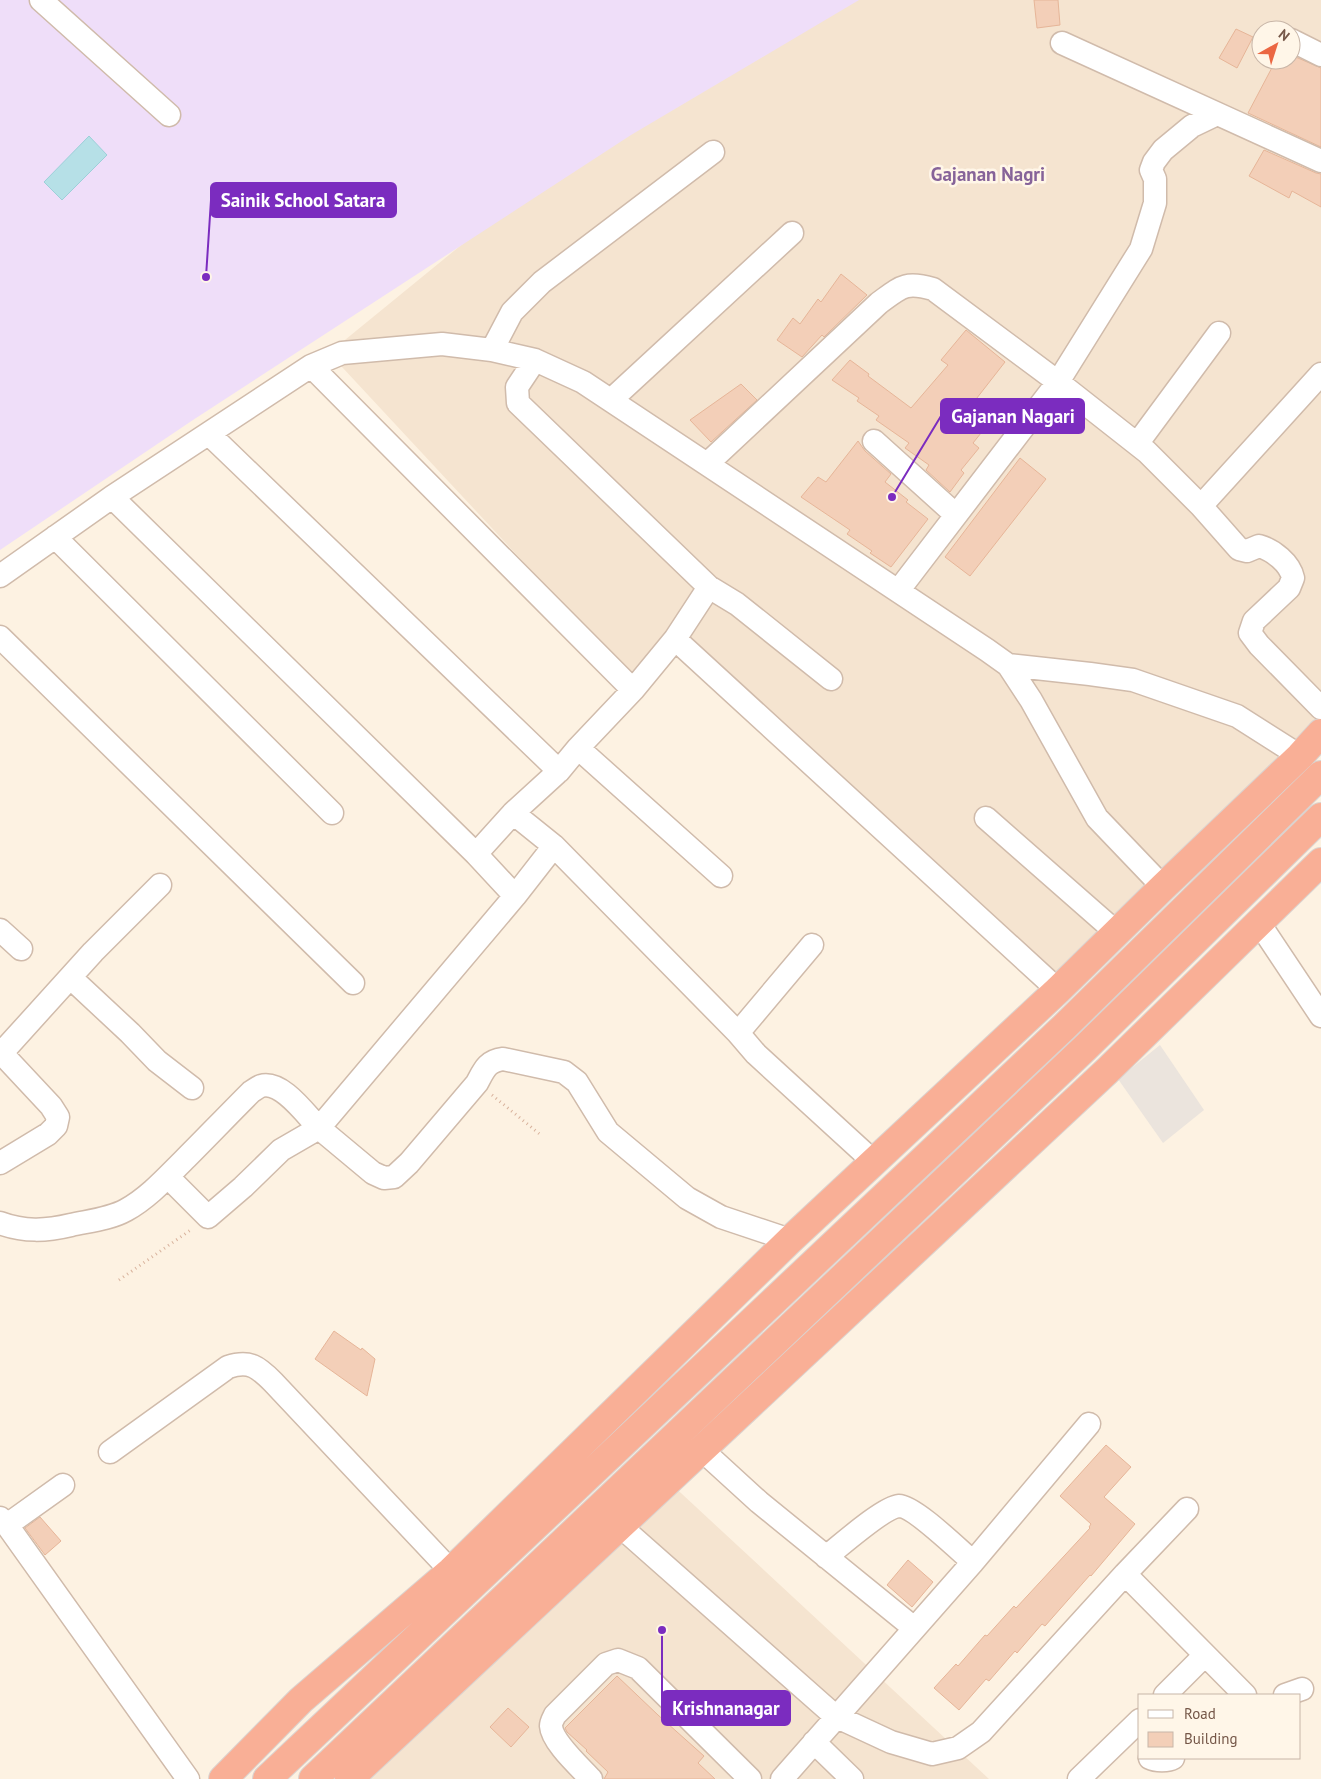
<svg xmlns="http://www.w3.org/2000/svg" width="1321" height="1779" font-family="'PT Sans',sans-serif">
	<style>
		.residential { fill: #f5e4d0; fill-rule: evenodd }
		.industrial { fill: #ebe4dd }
		.education { fill: #efdef9 }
		.water { fill: #b6e0e7; stroke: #9cd0d9 }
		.building { fill: #f3cfb8; stroke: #e6b598 }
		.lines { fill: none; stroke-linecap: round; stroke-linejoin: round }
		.minor-casing { stroke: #d0bbab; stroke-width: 25 }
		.highway-casing { stroke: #dbd3cf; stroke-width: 30 }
		.path { stroke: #d8b29c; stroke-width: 3; stroke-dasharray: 1 4; stroke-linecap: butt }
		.minor { stroke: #fff; stroke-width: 22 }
		.highway { stroke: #f9af96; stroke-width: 28 }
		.labels { text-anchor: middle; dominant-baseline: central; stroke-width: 5; stroke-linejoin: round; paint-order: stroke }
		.neighbourhood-label { font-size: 19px; font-weight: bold; fill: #866399; stroke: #fff6e8 }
		.leader { fill: none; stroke: #7b2cbf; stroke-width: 2 }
		.callout-dot { fill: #7b2cbf; stroke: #fff6e8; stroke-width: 2 }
		.callout { fill: #7b2cbf; stroke: #7b2cbf; stroke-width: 2 }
		.callout-label { font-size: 19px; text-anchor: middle; font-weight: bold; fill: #fff }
	</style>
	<rect width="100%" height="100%" fill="#fdf2e2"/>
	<path class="residential" d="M821,0h500v729l-263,260 -389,-347 -34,40 -306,-329 262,-214zM1261,30h30v30h-30z
		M668,1481l321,298h-666z"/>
	<path class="industrial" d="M1160,1045l44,65 -41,33 -45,-64z"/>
	<path class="education" d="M0,0h859l-228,135 -438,285 -193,130z"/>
	<path class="water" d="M89,136l18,19 -45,45 -18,-18z"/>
	<path class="building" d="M1034,0h24l2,25 -23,3z
		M1236,29l17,8 -16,31 -18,-10z
		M1291,55l30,13v79l-73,-34 28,-53h15z
		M1264,150l52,23 5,1v33l-29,-16 -3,7 -40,-22z
		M841,274l26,21 -43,42 -2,-2 -20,22 -25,-17 16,-22 7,6 18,-25 3,3z
		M966,330l39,32 -32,41 20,15 -20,25 6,5 -18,22 3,3 -14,19 -24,-22 3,-5 -24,-17 4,-5 -33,-23 3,-4 -22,-15 2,-3 -27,-18 18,-20 19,14 -1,2 43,32 37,-43 -7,-5z
		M741,384l16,16 -46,42 -21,-22z
		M858,441l7,10 26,23 -6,8 23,18 -2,2 22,17 -37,48 -21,-14 2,-2 -25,-17 3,-4 -49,-33 17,-20 8,5z
		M1020,458l26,21 -76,97 -25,-19z
		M334,1331l27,19 1,-2 13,11 -8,37 -52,-37z
		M1106,1445l25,22 -27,30 31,27 -44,52 -1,-1 -45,51 -3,-2 -25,29 -2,-2 -26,30 -3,-2 -27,31 -25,-22 22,-24 2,2 27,-31 2,1 27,-30 2,2 74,-80 -1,-1 2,-3 -31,-28z
		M40,1517l21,24 -16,14 -20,-27z
		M908,1560l25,22 -21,25 -25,-22z
		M617,1676l41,39 46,41 -6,7 17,16h-111l4,-7 -22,-21 1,-1 -20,-18 -2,-4z
		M508,1708l21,19 -18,20 -21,-20z"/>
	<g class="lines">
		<defs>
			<path id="minor" d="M41,0l128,115
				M1291,40l30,15
				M1062,43l259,118
				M492,350l20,-38 30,-30 171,-130
				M311,366l322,324
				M611,400l181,-167
				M209,434l350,337
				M874,441l82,74
				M1137,444l82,-111
				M707,464l172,-161c22,-16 26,-22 54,-14l125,93 89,70 54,54 38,43 8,2 12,-5c14,4 31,17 34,32l-4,10 -35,33 -4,12 9,12 62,63
				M112,497l364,357
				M1201,506l120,-132
				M55,537l277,276
				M0,576l112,-79 199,-131 31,-13 100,-9 50,6 43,10 48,22 404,268 21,15 23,35 66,118 66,69
				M709,587l28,17 94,75
				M898,591l160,-209 83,-133 14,-46v-24l-4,-9 3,-8 9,-12 29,-24 25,-12
				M0,637l353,346
				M675,639l383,351
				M1008,665l82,9 43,6 104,36 63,40
				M578,748l143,128
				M513,813l41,33 184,187 18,21 118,108
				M986,818l131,115
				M515,896l-39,-42 37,-41 46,-42 19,-23 55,-58 42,-51 34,-52 -191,-184 -1,-16 18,-27
				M1259,923l62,93
				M0,930l21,19
				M71,978l59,55 27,28 35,27
				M738,1033l74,-88
				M0,1163l48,-29 8,-8 2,-9 -7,-11 -44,-47 -2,-6 2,-6 86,-95 67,-67
				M168,1177l40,40 35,-30 38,-37 38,-22 54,45 11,5 10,-1 15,-14 68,-80c7,-13 10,-22 26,-24l61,13 13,10 31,50 79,66 34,19 69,23
				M0,1223c24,9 46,8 71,2 18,-4 39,-6 55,-15 22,-12 40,-32 58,-50 22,-22 44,-45 67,-68 3,-2 7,-5 10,-6 21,-6 45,29 58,42l196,-232 39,-50
				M702,1450l57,52 155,126
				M110,1452l118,-85c22,-7 30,0 45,15l178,189
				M0,1518l7,7 181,254
				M7,1525l56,-40
				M620,1526l215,190 56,26 41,12 26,-6 23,-16 144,-158 62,-65
				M826,1557c14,-11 58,-50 73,-51 15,0 61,45 74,56
				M1125,1574l120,121
				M1165,1695l40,-40
				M1285,1695l17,-6
				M814,1742l38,37
				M1150,1758c6,3 18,3 23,0
				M591,1779c-11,-12 -39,-37 -40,-53 0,-4 2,-7 4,-11l51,-51 12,-4 20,8 112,111
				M782,1779l191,-217 116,-138
				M1079,1779l61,-59"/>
			<path id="highway" d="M223,1779l78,-79 150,-129 339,-331 268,-250 105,-103 137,-131 21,-23
				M267,1779l797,-752 257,-252
				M313,1779l772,-731 236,-231
				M349,1779l758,-708 214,-209"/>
		</defs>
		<use href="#minor" class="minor-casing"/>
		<use href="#highway" class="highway-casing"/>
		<path class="path" d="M492,1095l50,41
			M119,1280l73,-51"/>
		<use href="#minor" class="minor"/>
		<use href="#highway" class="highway"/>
	</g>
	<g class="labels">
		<g class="neighbourhood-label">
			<text x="988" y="174">Gajanan Nagri</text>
		</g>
	</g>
	<path class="leader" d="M206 277L211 200M892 497L941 416M662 1630L662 1708"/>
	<g class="callout-dot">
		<circle cx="206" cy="277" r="5"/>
		<circle cx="892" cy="497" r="5"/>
		<circle cx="662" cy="1630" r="5"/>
	</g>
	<g class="callout">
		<rect x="211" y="183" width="185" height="34" rx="5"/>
		<rect x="941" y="399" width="143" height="34" rx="5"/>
		<rect x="662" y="1691" width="128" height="34" rx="5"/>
	</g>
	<g class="callout-label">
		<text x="303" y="207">Sainik School Satara</text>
		<text x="1013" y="423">Gajanan Nagari</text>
		<text x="726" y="1715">Krishnanagar</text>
	</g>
	<rect x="1138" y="1694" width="162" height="65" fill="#fff6e8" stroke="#c8b6a8"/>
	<rect x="1148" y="1710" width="25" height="8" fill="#ffffff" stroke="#c8b6a8"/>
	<text x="1184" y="1719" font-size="15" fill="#755748">Road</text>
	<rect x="1148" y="1732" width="25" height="15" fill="#f3cfb8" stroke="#c8b6a8"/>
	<text x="1184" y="1744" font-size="15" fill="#755748">Building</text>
	<g transform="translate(1276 45) rotate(39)"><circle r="24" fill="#fff6e8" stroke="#c8b6a8"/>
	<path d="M0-4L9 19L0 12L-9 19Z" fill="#eb6743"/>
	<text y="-8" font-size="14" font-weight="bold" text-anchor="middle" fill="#755748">N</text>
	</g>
</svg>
